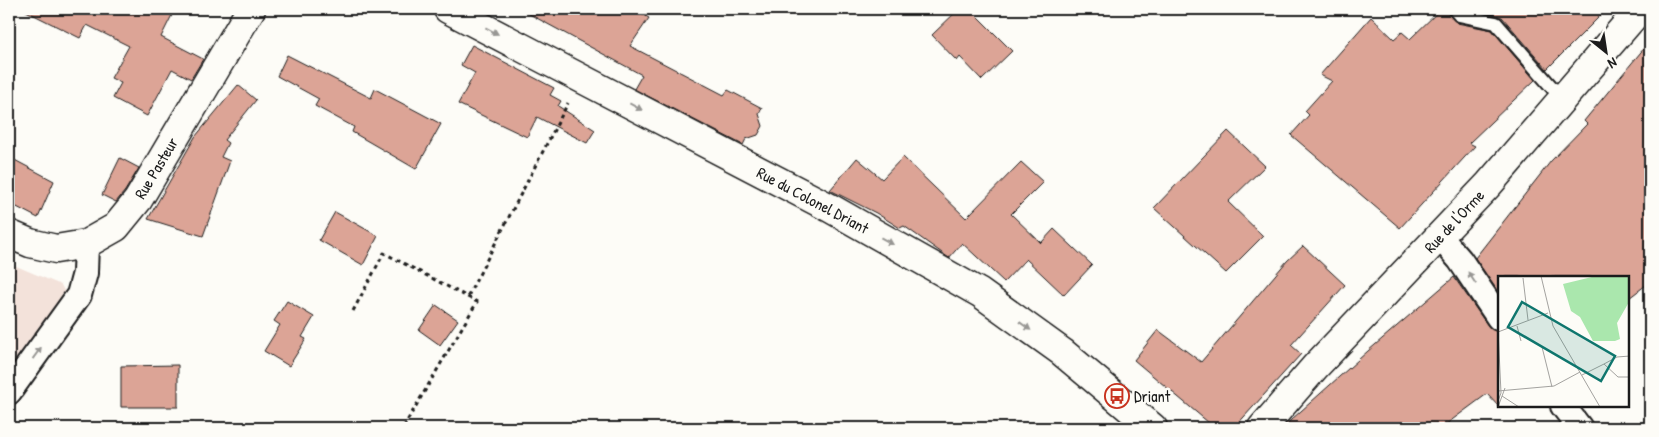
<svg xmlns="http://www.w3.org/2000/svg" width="1659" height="437" font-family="'Patrick Hand',sans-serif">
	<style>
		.built { fill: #f3e2da }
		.building { fill: #dca496; stroke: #1c1c1c }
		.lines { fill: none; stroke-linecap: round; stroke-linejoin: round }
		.lane-casing { stroke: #1c1c1c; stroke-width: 16 }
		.street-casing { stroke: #1c1c1c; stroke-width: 28 }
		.secondary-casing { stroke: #1c1c1c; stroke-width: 31 }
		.path { stroke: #1c1c1c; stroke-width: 3; stroke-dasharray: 4 4; stroke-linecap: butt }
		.lane { stroke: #fdfcf7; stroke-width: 12 }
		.street { stroke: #fdfcf7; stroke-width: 24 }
		.secondary { stroke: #fdfcf7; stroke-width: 28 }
		.oneway { fill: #989794 }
		.labels { text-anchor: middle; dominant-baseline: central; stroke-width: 5; stroke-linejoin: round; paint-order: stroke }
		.street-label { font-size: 16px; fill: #1c1c1c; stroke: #fdfcf7 }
		.poi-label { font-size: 16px; fill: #1c1c1c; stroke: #fdfcf7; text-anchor: start }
		.inset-road { fill: none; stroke: #a3a29f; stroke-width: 1 }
		.view { fill: #0f766e; fill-opacity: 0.15; stroke: #0f766e; stroke-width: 2.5 }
		.inset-edge { fill: none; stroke: #1c1c1c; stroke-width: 2.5 }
	</style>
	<rect width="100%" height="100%" fill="#fdfcf7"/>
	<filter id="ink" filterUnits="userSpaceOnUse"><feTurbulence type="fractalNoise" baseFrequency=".02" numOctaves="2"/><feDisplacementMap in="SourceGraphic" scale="10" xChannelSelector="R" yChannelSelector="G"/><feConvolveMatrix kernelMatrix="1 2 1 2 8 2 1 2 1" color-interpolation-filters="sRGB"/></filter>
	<g filter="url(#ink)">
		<path class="built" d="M9,263l52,22 6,11 -58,88z"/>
		<path class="building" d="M22,9h153l-14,28 42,22 -12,20 -19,-10 -25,47 -34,-18 8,-15 -10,-5 18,-32 -42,-21 -7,13z
			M520,9h114l15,9 -19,28 94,49 4,-5 34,18 -3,6 4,12 -5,9 -12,4 -3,6 -109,-56 8,-14z
			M959,9h11l42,42 -30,29 -22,-23 -3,4 -25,-26z
			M1441,9h5l2,5 9,9 35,7 43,50 -66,63 6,3 -75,82 -109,-93 18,-20 -4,-4 27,-30 -12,-6 51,-58 23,22 8,-7 8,7z
			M1469,9h138l-60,60 -45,-52z
			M1650,41v241l-21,16 -1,-21h-129v16l-24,-35 76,-97 36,-37 -3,-3z
			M472,45l82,43 -4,7 11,6 -3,5 37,24 -8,13 -50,-26 -10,20 -69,-33 17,-31 -14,-8z
			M287,55l84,43 4,-9 66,35 -25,45 -64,-37 2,-5 -39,-21 4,-7 -42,-23z
			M238,85l18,15 -32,40 4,3 -7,14 9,4 -27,75 -55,-17 47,-82z
			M1228,131l37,35 -37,36 35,34 -37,37 -72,-65z
			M9,157l45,24 -16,37 -29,-15z
			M903,157l63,61 55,-56 22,20 -32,32 30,29 13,-14 38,36 -28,30 -38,-36 -22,23 -42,-39 -13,15 -45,-32 -4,2 -24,-15 -46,-23 27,-32 25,21z
			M120,158l19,10 -14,23 -9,11 -14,-7z
			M335,212l43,24 -15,29 -44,-25z
			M1303,246l42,39 -54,60 10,9 -67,74h-19l-81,-68 24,-30 43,32 86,-101z
			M1454,277l34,49 11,6v75l-12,-13 -46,34h-159l86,-77z
			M287,301l27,16 -12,20 4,2 -17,27 -25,-15 16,-26 -6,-4z
			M436,305l22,15 -18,25 -21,-15z
			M178,365v42h-57v-41z"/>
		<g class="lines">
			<defs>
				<path id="lane" d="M1454,9l5,6 37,8 67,77"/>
				<path id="street" d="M1440,237l20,23 39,58
					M9,392l70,-97 6,-22 1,-29
					M1563,406l17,22"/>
				<path id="secondary" d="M448,9l382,199 150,85 82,59 91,76
					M9,234l21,9 26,6 30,-5 30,-17 22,-27 113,-191
					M1262,428l53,-61 174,-183 151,-175"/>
			</defs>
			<use href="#lane" class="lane-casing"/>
			<use href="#street" class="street-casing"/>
			<use href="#secondary" class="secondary-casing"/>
			<path class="path" d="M468,296l100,-193
				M353,311l31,-58 93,49 -74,126"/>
			<use href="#lane" class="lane"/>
			<use href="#street" class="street"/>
			<use href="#secondary" class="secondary"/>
		</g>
		<defs><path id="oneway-solid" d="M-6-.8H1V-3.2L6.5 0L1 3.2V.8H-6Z" transform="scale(1.25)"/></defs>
		<g class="oneway">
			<use href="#oneway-solid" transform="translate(492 31) rotate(28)"/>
			<use href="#oneway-solid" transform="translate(636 107) rotate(28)"/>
			<use href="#oneway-solid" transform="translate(887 241) rotate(29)"/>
			<use href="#oneway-solid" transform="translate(1472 278) rotate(-123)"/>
			<use href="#oneway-solid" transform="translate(1025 326) rotate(36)"/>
			<use href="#oneway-solid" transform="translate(37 353) rotate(-54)"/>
		</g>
	</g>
	<defs>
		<symbol id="bus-ring" viewBox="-11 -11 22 22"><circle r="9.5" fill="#fdfcf7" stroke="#c8321e" stroke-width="1.5"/><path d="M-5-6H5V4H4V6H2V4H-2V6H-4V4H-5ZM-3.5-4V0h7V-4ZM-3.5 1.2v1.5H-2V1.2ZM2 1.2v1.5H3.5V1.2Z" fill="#c8321e"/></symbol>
	</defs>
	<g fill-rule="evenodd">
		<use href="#bus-ring" x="1103" y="382" width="28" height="28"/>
	</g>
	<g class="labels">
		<g class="street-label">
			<text transform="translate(156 168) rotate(-59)">Rue Pasteur</text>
			<text transform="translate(813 200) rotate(28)">Rue du Colonel Driant</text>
			<text transform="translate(1454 221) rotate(-47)">Rue de l'Orme</text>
		</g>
		<g class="poi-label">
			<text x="1134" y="396">Driant</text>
		</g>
	</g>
	<g transform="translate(1498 276)">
		<rect width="131" height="131" fill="#fdfcf7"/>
		<path d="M98,0h33v26l-12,21 3,16 -5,2h-22l-13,-24 -9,-6 -8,-27z" fill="#aae7ad"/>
		<path class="inset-road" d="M43,0l12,50 47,81M25,2l5,42M19,50l4,15M0,53l3,64 -3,8M0,56l50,-19M44,71l10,40M106,88l13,-7 13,-1M84,99l22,-11 14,13h12M0,115l56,-5 26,-14M4,120l17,11M0,131l7,-19"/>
		<path class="view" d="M24,26l93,54 -14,25 -93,-54z"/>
		<rect width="131" height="131" class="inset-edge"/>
	</g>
	<rect width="1659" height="437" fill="none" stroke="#fdfcf7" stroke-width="30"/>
	<rect x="15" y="15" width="1629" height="407" fill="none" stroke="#1c1c1c" stroke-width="2" filter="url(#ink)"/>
	<g transform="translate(1606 52) rotate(150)" stroke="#fdfcf7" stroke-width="4" paint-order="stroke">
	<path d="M0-4L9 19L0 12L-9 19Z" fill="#1c1c1c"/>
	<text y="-8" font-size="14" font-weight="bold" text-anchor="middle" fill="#1c1c1c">N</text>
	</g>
</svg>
